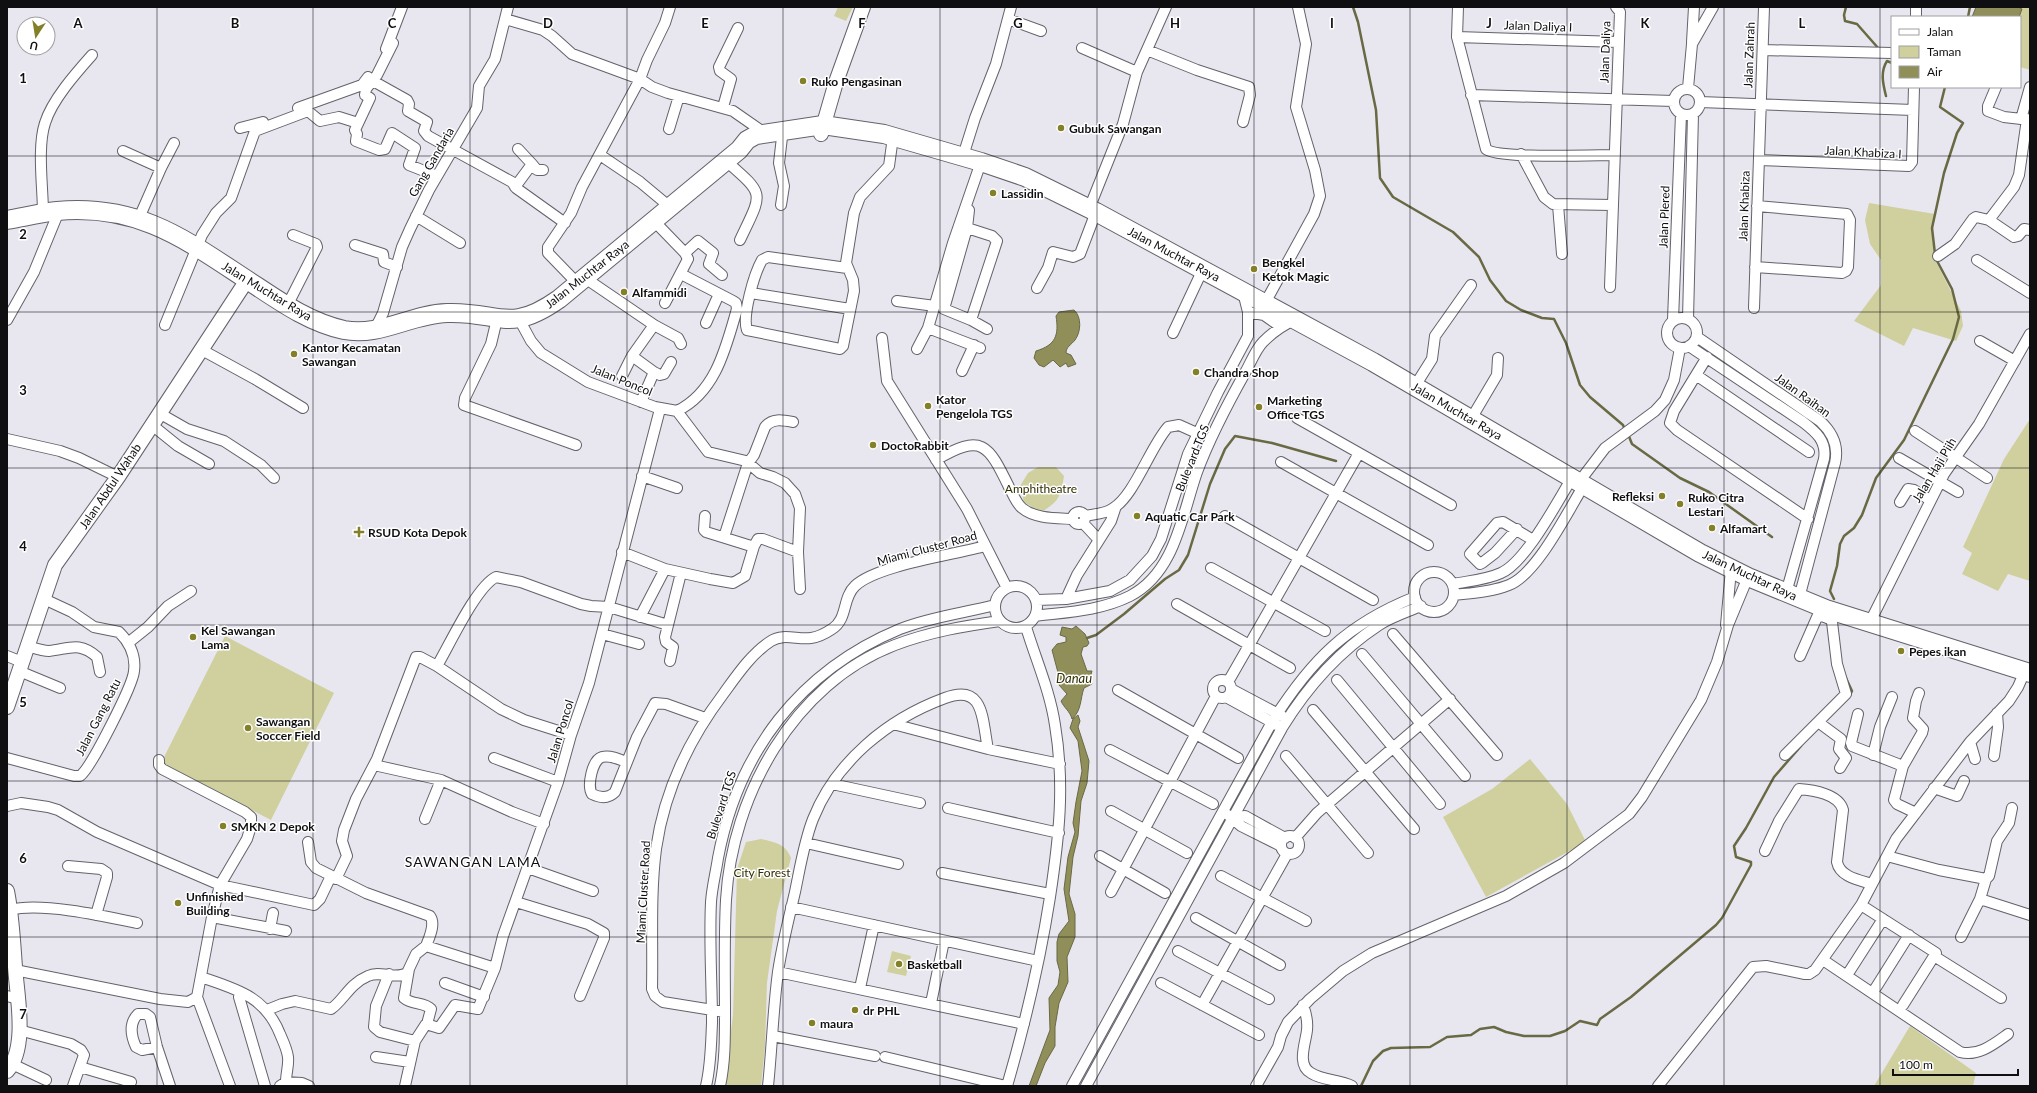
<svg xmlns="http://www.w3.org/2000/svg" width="2037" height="1093" font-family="Lato,sans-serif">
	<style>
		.green { fill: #d0d09f }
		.water { fill: #908f5a; stroke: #696944 }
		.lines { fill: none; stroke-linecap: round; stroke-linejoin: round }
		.stream { stroke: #696944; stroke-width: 2.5 }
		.street-casing { stroke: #64626a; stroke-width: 12 }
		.secondary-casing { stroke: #64626a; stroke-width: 16 }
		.highway-casing { stroke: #64626a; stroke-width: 20 }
		.street { stroke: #fff; stroke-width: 10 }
		.secondary { stroke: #fff; stroke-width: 14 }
		.highway { stroke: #fff; stroke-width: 18 }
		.grid { fill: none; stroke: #0f0f12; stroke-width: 1; stroke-opacity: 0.55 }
		.poi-dot { fill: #838028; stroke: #fff; stroke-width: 1.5 }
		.labels { text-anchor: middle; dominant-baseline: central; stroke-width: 3; stroke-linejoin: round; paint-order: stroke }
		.street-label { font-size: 12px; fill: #0f0f12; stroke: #fff }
		.poi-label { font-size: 12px; font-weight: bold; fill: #0f0f12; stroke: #fff; text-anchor: start }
		.park-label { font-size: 12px; fill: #302e01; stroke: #fff }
		.water-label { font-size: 13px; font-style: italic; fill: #323003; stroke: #fff }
		.quarter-label { font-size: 14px; letter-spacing: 1px; fill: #0f0f12; stroke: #fff }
		.grid-label { font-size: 13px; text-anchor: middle; font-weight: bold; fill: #0f0f12; stroke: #fff; stroke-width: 3; stroke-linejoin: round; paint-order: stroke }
	</style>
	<rect width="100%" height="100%" fill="#e8e7f0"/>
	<path class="green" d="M838,7h15l-7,14 -12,-5z
		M2022,7h8v63l-10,-3v-50h-2z
		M1869,203l66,11 -3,24 3,22 26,51 2,15 -7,15 -43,-13 -9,18 -50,-25 27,-36v-25l-11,-16 -5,-24z
		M2030,419v162l-22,-7 -10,17 -36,-17 10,-21 -9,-6 41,-88z
		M1038,467h18l8,9c-3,18 -4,25 -21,35l-8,-2 -11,-7 -4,-16 8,-13z
		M225,636l109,57 -63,127 -110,-57z
		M1530,759l37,45 19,38 -100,55 -43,-80 49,-28z
		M761,839c14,3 25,5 30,19l-14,53 -10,72 -2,64 -4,39h-37l9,-71 4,-146 9,-27z
		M892,951l19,5 -5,20 -19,-4z
		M1910,1026l66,47 -3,13h-99z"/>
	<path class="water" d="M1976,7h42l4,2 -3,8h-47z
		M1074,310c8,7 7,22 1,30 -4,5 -9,7 -9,13l5,2 5,9 -8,3 -2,-4 -6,4 -7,-7 -9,7 -5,-2 -5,-7 2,-7c20,-6 23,-16 20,-35l3,-4z
		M1076,626l9,8 4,9 -2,3 -4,1 -2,7 6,17h5l-2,7 2,6 -8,4c-4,11 -2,22 -12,31 -2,-8 -8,-11 -11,-18l6,-7 -8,-9 1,-5 -8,-30 5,-6 9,-2v-5l-6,-2 2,-8 10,2z
		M1078,715l2,6 -2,6 11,34 -2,22 -6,18 -3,35 -5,21 -4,37 6,20v23l-8,20 1,25 -9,21 -4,24v19l-10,17 -9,23h-7l21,-56 -1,-32 9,-13 2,-13 -3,-11v-19l2,-8 10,-13 -5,-32 4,-32 7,-25 -2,-9 3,-21 6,-31 -4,-30 -8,-13 3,-9z"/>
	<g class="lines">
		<path class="stream" d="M1353,7l5,15 18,88 4,68 13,19 60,35 26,25 11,23 16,21 15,9 21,8 12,1 12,24 14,42 10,12 33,28 2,5
			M1846,7l-2,8 1,6 12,3 22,25
			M1968,17l2,-10
			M1886,96c-3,-12 -6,-24 1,-35l5,2
			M1935,254l-3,-26 12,-55 13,-40 6,-10 -23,-16 5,-20
			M1628,434l4,10 48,34 29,14 63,45
			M1834,599l-4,-8 7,-25 3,-22 4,-8 10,-8 8,-13 14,-37 28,-38 49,-101 6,-22 -7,-28 -16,-30
			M1087,638l9,-3 28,-21 41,-35 14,-9 9,-15 22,-71 15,-35 10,-13 37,7 64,18
			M1845,676l7,15 -2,4
			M1361,1086l12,-25 10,-10 8,-3 39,-1 17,-10 24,-2 9,-6 14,-2 12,5 18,4h26l15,-5 15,-10 17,4 3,-6 31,-22 85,-72 6,-7 29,-53v-3l-15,-5 -2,-11 12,-18 28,-51 27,-31"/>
		<defs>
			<path id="street" d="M1458,7l-1,30 29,112c11,10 109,6 129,6
				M1916,17v-10
				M505,19l38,11 9,6 20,18 68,25 12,8 16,6 65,18 33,23
				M1008,19l33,12
				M1457,37l161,5
				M1692,42l2,-35
				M393,43l-16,32 -11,14 -1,6 5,3 -15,32 2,4 -1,7 23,9 6,-1 7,-16 23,15 -6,17 28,11
				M1082,48l55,24
				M386,49l16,-42
				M1147,50l50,20 52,17 1,8 -7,27
				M1763,50l129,3
				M373,81l34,19 2,4 -1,7 19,11 -3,9 4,5 84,46 4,6 49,35
				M1996,87l-8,19v5l16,6 26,3
				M1688,88l4,-44 21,-37
				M1674 102a13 13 0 1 1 26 0a13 13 0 1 1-26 0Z
				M1471,95l203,6
				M1700,102l213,8
				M723,107l8,-28 -11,-8 -1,-4 19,-39
				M298,108l64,-23 6,-8
				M2021,119l9,-32
				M240,128l23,-6
				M669,129l10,-33
				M518,149l14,15
				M123,151l38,17
				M1521,154l23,43 9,7 60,1
				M600,155l40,27 30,25
				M963,156l12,-38 21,-54 15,-57
				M725,160c41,36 38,31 15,80
				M1759,160l150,6 3,-4 2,-75
				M515,187l17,-23 5,6h6
				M781,205l3,-19 -5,-23 3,-26
				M1558,205l4,49
				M1089,209l34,-85 14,-52 29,-65
				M969,210l-2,18 -23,81 27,11 16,9
				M43,213c0,-25 -6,-66 2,-90 7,-23 31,-50 47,-68
				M416,216l44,27
				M139,218l22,-50 13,-25
				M1989,220l25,-33 5,-12 8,-56
				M654,221l31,32
				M961,226l31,10 5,5 -26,79
				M355,245l28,9 1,8 13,5
				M1938,256l17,-12 18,-25 3,-2 13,3 25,17 4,-1 6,-7 6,1
				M1977,260l53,33
				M1755,267l87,6 4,-2 2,-4 2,-47 -3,-6 -90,-8
				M847,268l-79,-11 -6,3c-8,14 -20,56 -15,70l93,19 3,-3 11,-55 -1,-11 -7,-17 8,-50 6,-16 29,-31 4,-29
				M585,278l69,47 24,13 3,6
				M578,284l-30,-31v-6l23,-34 11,-26 58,-108 7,-19 18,-37 5,-16
				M1610,287l10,-275 -4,-5
				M1037,288l11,-20 5,-16 20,5 7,-3 16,-42
				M751,293l99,16
				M897,301l38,5
				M665,303l23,-44 -3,-6 13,-12 15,12 -4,11 13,11
				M1265,303l49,-89 6,-18 -5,-26 -19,-63 10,-63 -8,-37
				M287,306l30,-59 -1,-3 -23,-9
				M1754,308l10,-301
				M1248,312l16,3 17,12
				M1667 333a15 15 0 1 1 30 0a15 15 0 1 1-30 0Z
				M497,319l-6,25 -26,54 -1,7 112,40
				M519,319l12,22 10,12 47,29 67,25 22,4 31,41 38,9 14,12 13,4 12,6 10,11 5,14 -2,44 2,37
				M1688,319l5,-205
				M7,320l27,-48 25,-61
				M1673,320l8,-206
				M706,323l13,-29
				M165,325l37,-90 14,-22 15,-15 24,-67 53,-20 12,10 19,-4 19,6
				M928,328l52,20
				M374,331l9,-18 19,-66 8,-18 19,-39 48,-82 2,-22 16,-27 13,-52
				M1173,333l30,-64
				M1697,337l123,84c12,11 19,25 15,42l-36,135
				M882,338l5,43 80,128 40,79
				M1980,341l35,20
				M1689,346l114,76c13,10 24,19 21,37l-38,134
				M917,349l11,-21 25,-85 28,-81
				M202,350l53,29 48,29
				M632,356l22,16 -13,30
				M1707,357l-33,54 -4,12 7,7 131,89
				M962,371l12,-26
				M654,372l6,3 4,-1 7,-12
				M1696,375l113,77
				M622,376l10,-20 22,-31
				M1415,386l17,-27 3,-23 36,-51
				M677,411c39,-19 49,-64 60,-102l-1,-6 -3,-2 -52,-27
				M159,413l28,16 37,12 37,24 13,13
				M1297,418l154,87
				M1471,419l26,-44 1,-17
				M152,425l26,21 31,18
				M1915,431l72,47
				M7,439l53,12 19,7 39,19
				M1899,458l59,34
				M936,460c46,-27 52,-16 73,27 4,7 7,16 13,21 13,11 35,10 51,11
				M1281,462l147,83
				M642,476l35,12
				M1579,482l26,-34 50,-37 10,-11 9,-20 6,-32
				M1900,502l8,-13 6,1 16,10
				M1073 518a6 6 0 1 1 12 0a6 6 0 1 1-12 0Z
				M705,516l-1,14 2,2 45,14h3l4,-7h5l35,13
				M1085,516c9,-2 19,-2 27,-7 22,-12 38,-62 56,-82l11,-2 20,9
				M1225,516l148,84
				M1083,523l15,16
				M1517,529l-22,24 -13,10 -2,1 -10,-10 27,-31 6,-1 30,18
				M724,537l24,-74 6,-8 11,-28c7,-9 17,-7 28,-5
				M622,552l43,17 45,10 23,4 12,-7 9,-30
				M1211,568l114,63
				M1414 592a20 20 0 1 1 40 0a20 20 0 1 1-40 0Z
				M1453,584c15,-3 33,-4 48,-11 25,-11 56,-71 71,-95
				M995 607a21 21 0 1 1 42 0a21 21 0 1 1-42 0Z
				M1454,595c18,-2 38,-3 55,-10 28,-11 59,-74 75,-100
				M1066,599l11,-24 34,-54 5,-15
				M1037,600l29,-1 44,-8 20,-11 22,-24 9,-17 27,-85 30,-62 30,-56v-24l-5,-20
				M1177,604l113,64
				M1035,616c32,-4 65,-5 95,-20 45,-23 52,-81 67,-124 13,-35 31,-69 49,-101 5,-9 10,-22 17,-29 9,-9 20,-17 32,-22
				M640,617l25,-48
				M1869,624l75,-150 35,-50 51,-90
				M1726,625l5,-56
				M602,634l37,10
				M1393,634l104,121
				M128,643l20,-16 20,-21 23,-15
				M27,646c7,2 15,5 22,5 20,-2 30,-10 48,6l3,15
				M1362,654l103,122
				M7,656l15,6
				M1800,656l18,-41
				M670,661l3,-14 -7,-5 -1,-5 16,-64
				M437,666c13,-22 39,-79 59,-89l25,5 60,22 10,2 18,1 59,18
				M19,671l41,17
				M1337,680l103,124
				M1213 689a9 9 0 1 1 18 0a9 9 0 1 1-18 0Z
				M1228,682l131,-229
				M1231,689l51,27
				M1118,690l120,68
				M1226,697l51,28
				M1313,710l101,119
				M1858,714l-7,29 1,3 51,20
				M1818,722l23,17 -2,10 7,9 -6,10
				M893,724l95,25 72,15
				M1970,742l5,17
				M1110,750l103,54
				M1785,755l61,-61 -9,-30 -5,-42 -2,-3 -11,-4
				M1873,755l7,-28 12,-30
				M1286,756l82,97
				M1994,756l4,-29 -1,-14
				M7,758l67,18h6c11,-8 53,-91 54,-105 2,-15 -4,-28 -15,-39l-25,-5 -22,-15 -28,-13
				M494,758l64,24
				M159,760v5l3,4 83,43 6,5v9l-4,13 -27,46 -8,32 -15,80 33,89
				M626,762c-7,-3 -16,-7 -24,-5 -10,3 -15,29 -10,37 8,4 16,5 23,-2l22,-55 18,-34 11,1 39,14
				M374,765l67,15 71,32 32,12
				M832,784l88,19
				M1934,788l23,8 7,-15
				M7,806l14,-3 27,4 10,3 39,22 123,53 94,20 6,-6 11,-23
				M948,808l111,25
				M1111,811l76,42
				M1916,813l-19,-9 -3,-4 9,-34 19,-33 1,-4 -10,-11 3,-17 3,-8
				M1228,815l13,11 40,20
				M1233,818l12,-2 40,22
				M425,819l16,-39
				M1281 845a9 9 0 1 1 18 0a9 9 0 1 1-18 0Z
				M1295,838l22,-25 133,-114
				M308,842l3,20 5,6 50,25 64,23c6,8 -1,22 -4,30
				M806,843l92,21
				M1765,851l14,-30 20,-32c14,1 40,5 44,21l-6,52c3,15 22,18 35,22
				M1100,856l65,37
				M1887,856l52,14 47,9 3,-3 8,-35 12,-18 3,-15
				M68,866l33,3 6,4v4l-11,38
				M528,868l65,23
				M942,873l108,21
				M1221,876l85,45
				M336,879l11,-23 -5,-15 2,-11 12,-31 21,-40 39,-102h4l17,9 64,43 23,11 47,15
				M1111,892l105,-196
				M1980,899l50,16
				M516,902l72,22 16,9v5l-24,58
				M1861,905l75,48 -33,52
				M791,907l247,54
				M10,910c31,-8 94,6 127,13
				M212,917l74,14
				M1196,918l84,47
				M270,929l3,-16
				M1961,937l19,-38 6,-20
				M1178,951l91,48
				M1934,956l67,42
				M1823,960l137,92c18,5 34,-8 48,-18
				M409,969l-5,29c8,7 20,4 27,11l-4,15
				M15,970l145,29 28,3 9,-5
				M778,972l246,52
				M1849,972l34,-53
				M389,974l-13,32 -2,21 6,5 35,9 -10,45
				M201,977c35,12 64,19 79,57 3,7 7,15 8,23 1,8 -2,16 -2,25
				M445,983l39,14
				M1161,983l98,52
				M860,988l14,-63
				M1875,989l34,-54
				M7,996l11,3
				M239,997l26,89
				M931,1003l13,-62
				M1202,1005l85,-151
				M1303,1005c3,8 5,16 4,25 -1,12 -11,35 4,43 12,8 28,6 41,13
				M267,1010l15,-6 13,-3 36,8c13,-9 18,-25 37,-33 12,-6 27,4 39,-3l9,-19 10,-8 69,22 8,-32 55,-154 13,-47 18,-52 71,-274
				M725,1012l-62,-10 -8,-6 -3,-7c1,-46 -2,-94 4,-140 8,-57 34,-111 68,-156 13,-18 28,-40 47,-52 12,-8 27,-1 40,-3 8,-1 15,-5 21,-9 16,-10 10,-31 23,-43 22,-21 99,-31 130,-40
				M19,1030l52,14 10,6 3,5 -11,31
				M773,1036l102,20
				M415,1041l11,-17 13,4 16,-23 23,4 17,-41
				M157,1047l-15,3 -6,-3c-5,-11 -7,-24 2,-33h8l4,3 7,30 13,39
				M376,1057l34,5
				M885,1057l121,29
				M12,1064l34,16
				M80,1067l51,15
				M280,1086l6,-4 16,1 7,3
				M706,1086c5,-21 5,-42 6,-63 0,-40 -3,-81 -1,-121 1,-15 5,-30 7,-44 20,-106 81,-187 182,-229 30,-12 64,-16 95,-24
				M720,1086c5,-23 5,-47 5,-71 0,-38 -1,-77 1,-115 6,-104 67,-216 169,-255 34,-13 69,-19 105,-24
				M768,1086c4,-38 5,-77 10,-114 4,-27 11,-54 17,-80 5,-24 9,-50 18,-73 23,-58 75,-100 132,-121 40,-15 37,22 43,51
				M1007,1086c18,-62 33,-125 43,-189 9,-59 15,-112 5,-172 -5,-34 -19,-65 -29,-98
				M1072,1086l200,-364c39,-62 75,-98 143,-125
				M1086,1086l196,-358c25,-41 56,-76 97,-103 12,-8 28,-13 42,-19
				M1256,1086l22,-39 3,-11 7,-14 22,-23 33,-28 29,-18 134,-57 58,-33 65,-49 13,-17 59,-97 16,-38 11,-37 20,-48
				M1658,1086l95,-119 13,-1 39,8h4l6,-4 46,-65 35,-66 74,-97 39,-41 9,-14 7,-16"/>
			<path id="secondary" d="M821,134l15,-52 27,-75
				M7,707l48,-142 63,-88 129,-197
				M7,891c5,25 6,50 8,76 2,29 13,81 -8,104"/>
			<path id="highway" d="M7,220c17,-3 33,-7 50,-9 86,-8 134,33 201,76 27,18 54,36 86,43 36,7 67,-16 103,-17 52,-2 61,22 112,-14l180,-149 8,-10 9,-5 67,-10 61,9 97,28 44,15 71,35 277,150 327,191 48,24 78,32 204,64"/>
		</defs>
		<use href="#street" class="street-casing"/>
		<use href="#secondary" class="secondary-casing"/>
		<use href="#highway" class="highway-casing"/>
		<use href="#street" class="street"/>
		<use href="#secondary" class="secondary"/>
		<use href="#highway" class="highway"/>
	</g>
	<path class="grid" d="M157,7v1079M313,7v1079M470,7v1079M627,7v1079M783,7v1079M940,7v1079M1097,7v1079M1254,7v1079M1410,7v1079M1567,7v1079M1724,7v1079M1880,7v1079M7,156h2023M7,312h2023M7,468h2023M7,625h2023M7,781h2023M7,937h2023"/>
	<g class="poi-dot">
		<circle cx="803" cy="81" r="4"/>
		<circle cx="1061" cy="128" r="4"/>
		<circle cx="993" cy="193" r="4"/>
		<circle cx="1254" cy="269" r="4"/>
		<circle cx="624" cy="292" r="4"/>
		<circle cx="294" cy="354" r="4"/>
		<circle cx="1196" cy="372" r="4"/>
		<circle cx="928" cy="406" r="4"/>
		<circle cx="1259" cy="407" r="4"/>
		<circle cx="873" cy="445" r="4"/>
		<circle cx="1662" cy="496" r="4"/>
		<circle cx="1680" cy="504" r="4"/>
		<circle cx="1137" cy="516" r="4"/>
		<circle cx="1712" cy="528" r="4"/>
		<path d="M357 526h4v4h4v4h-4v4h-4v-4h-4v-4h4z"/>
		<circle cx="193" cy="637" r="4"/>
		<circle cx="1901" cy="651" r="4"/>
		<circle cx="248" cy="728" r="4"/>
		<circle cx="223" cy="826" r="4"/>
		<circle cx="178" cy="903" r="4"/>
		<circle cx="899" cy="964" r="4"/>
		<circle cx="855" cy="1010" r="4"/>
		<circle cx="812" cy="1023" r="4"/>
	</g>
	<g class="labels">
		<g class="street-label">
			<text transform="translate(1538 26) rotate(2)">Jalan Daliya I</text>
			<text transform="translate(1605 52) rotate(-88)">Jalan Daliya</text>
			<text transform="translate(1749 55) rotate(-88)">Jalan Zahrah</text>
			<text transform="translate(1863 152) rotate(3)">Jalan Khabiza I</text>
			<text transform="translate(431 162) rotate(-60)">Gang Gandaria</text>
			<text transform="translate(1744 206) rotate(-88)">Jalan Khabiza</text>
			<text transform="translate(1664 217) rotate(-88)">Jalan Plered</text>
			<text transform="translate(1174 254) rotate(28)">Jalan Muchtar Raya</text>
			<text transform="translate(587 274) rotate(-38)">Jalan Muchtar Raya</text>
			<text transform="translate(267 291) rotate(31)">Jalan Muchtar Raya</text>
			<text transform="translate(622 380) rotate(22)">Jalan Poncol</text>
			<text transform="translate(1803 395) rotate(36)">Jalan Raihan</text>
			<text transform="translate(1457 411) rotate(30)">Jalan Muchtar Raya</text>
			<text transform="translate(1192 458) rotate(-68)">Bulevard TGS</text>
			<text transform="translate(1934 470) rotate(-59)">Jalan Haji Piih</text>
			<text transform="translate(110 486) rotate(-56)">Jalan Abdul Wahab</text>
			<text transform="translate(927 548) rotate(-15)">Miami Cluster Road</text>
			<text transform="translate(1750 575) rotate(25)">Jalan Muchtar Raya</text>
			<text transform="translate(98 717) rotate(-63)">Jalan Gang Ratu</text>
			<text transform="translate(560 731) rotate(-73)">Jalan Poncol</text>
			<text transform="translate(721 805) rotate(-72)">Bulevard TGS</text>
			<text transform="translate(643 892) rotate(-87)">Miami Cluster Road</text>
		</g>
		<g class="poi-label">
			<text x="811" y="81">Ruko Pengasinan</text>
			<text x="1069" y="128">Gubuk Sawangan</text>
			<text x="1001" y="193">Lassidin</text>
			<text x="1262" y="262">Bengkel<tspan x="1262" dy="14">Ketok Magic</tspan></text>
			<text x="632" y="292">Alfammidi</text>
			<text x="302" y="347">Kantor Kecamatan<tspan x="302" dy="14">Sawangan</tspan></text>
			<text x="1204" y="372">Chandra Shop</text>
			<text x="936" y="399">Kator<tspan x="936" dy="14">Pengelola TGS</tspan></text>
			<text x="1267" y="400">Marketing<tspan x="1267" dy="14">Office TGS</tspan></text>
			<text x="881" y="445">DoctoRabbit</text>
			<text x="1654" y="496" text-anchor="end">Refleksi</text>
			<text x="1688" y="497">Ruko Citra<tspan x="1688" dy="14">Lestari</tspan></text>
			<text x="1145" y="516">Aquatic Car Park</text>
			<text x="1720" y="528">Alfamart</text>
			<text x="368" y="532">RSUD Kota Depok</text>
			<text x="201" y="630">Kel Sawangan<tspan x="201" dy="14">Lama</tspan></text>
			<text x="1909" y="651">Pepes ikan</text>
			<text x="256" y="721">Sawangan<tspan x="256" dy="14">Soccer Field</tspan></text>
			<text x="231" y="826">SMKN 2 Depok</text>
			<text x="186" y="896">Unfinished<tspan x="186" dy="14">Building</tspan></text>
			<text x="907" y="964">Basketball</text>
			<text x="863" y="1010">dr PHL</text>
			<text x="820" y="1023">maura</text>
		</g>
		<g class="park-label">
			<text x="1041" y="488">Amphitheatre</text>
			<text x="762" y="872">City Forest</text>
		</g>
		<g class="water-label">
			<text x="1074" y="678">Danau</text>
		</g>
		<g class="quarter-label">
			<text x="473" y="861">SAWANGAN LAMA</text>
		</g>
	</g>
	<g class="grid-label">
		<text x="78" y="28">A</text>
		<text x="235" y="28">B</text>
		<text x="392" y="28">C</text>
		<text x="548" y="28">D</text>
		<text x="705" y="28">E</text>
		<text x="862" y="28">F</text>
		<text x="1018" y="28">G</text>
		<text x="1175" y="28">H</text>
		<text x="1332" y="28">I</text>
		<text x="1489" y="28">J</text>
		<text x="1645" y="28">K</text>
		<text x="1802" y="28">L</text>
		<text x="23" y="83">1</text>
		<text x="23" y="239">2</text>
		<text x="23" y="395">3</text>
		<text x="23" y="551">4</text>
		<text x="23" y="707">5</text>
		<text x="23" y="863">6</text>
		<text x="23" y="1019">7</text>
	</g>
	<rect width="2037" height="1093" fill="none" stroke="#0f0f12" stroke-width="16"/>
	<rect x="1891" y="16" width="130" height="72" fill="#ffffff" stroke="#9f9fa0"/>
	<rect x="1899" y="29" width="20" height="6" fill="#ffffff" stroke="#9f9fa0"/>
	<text x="1927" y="36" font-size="12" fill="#0f0f12">Jalan</text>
	<rect x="1899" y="46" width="20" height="12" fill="#d0d09f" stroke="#9f9fa0"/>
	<text x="1927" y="56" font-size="12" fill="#0f0f12">Taman</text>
	<rect x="1899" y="66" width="20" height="12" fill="#908f5a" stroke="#9f9fa0"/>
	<text x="1927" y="76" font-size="12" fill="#0f0f12">Air</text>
	<g transform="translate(36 36) rotate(192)"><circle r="19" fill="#ffffff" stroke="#9f9fa0"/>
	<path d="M0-3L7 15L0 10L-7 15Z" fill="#838028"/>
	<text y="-6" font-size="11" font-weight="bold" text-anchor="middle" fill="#0f0f12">U</text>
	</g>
	<path d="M1893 1069v6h125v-6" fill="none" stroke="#0f0f12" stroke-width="2"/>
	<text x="1899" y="1069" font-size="12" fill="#0f0f12" stroke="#ffffff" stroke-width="3" paint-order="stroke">100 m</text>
</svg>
